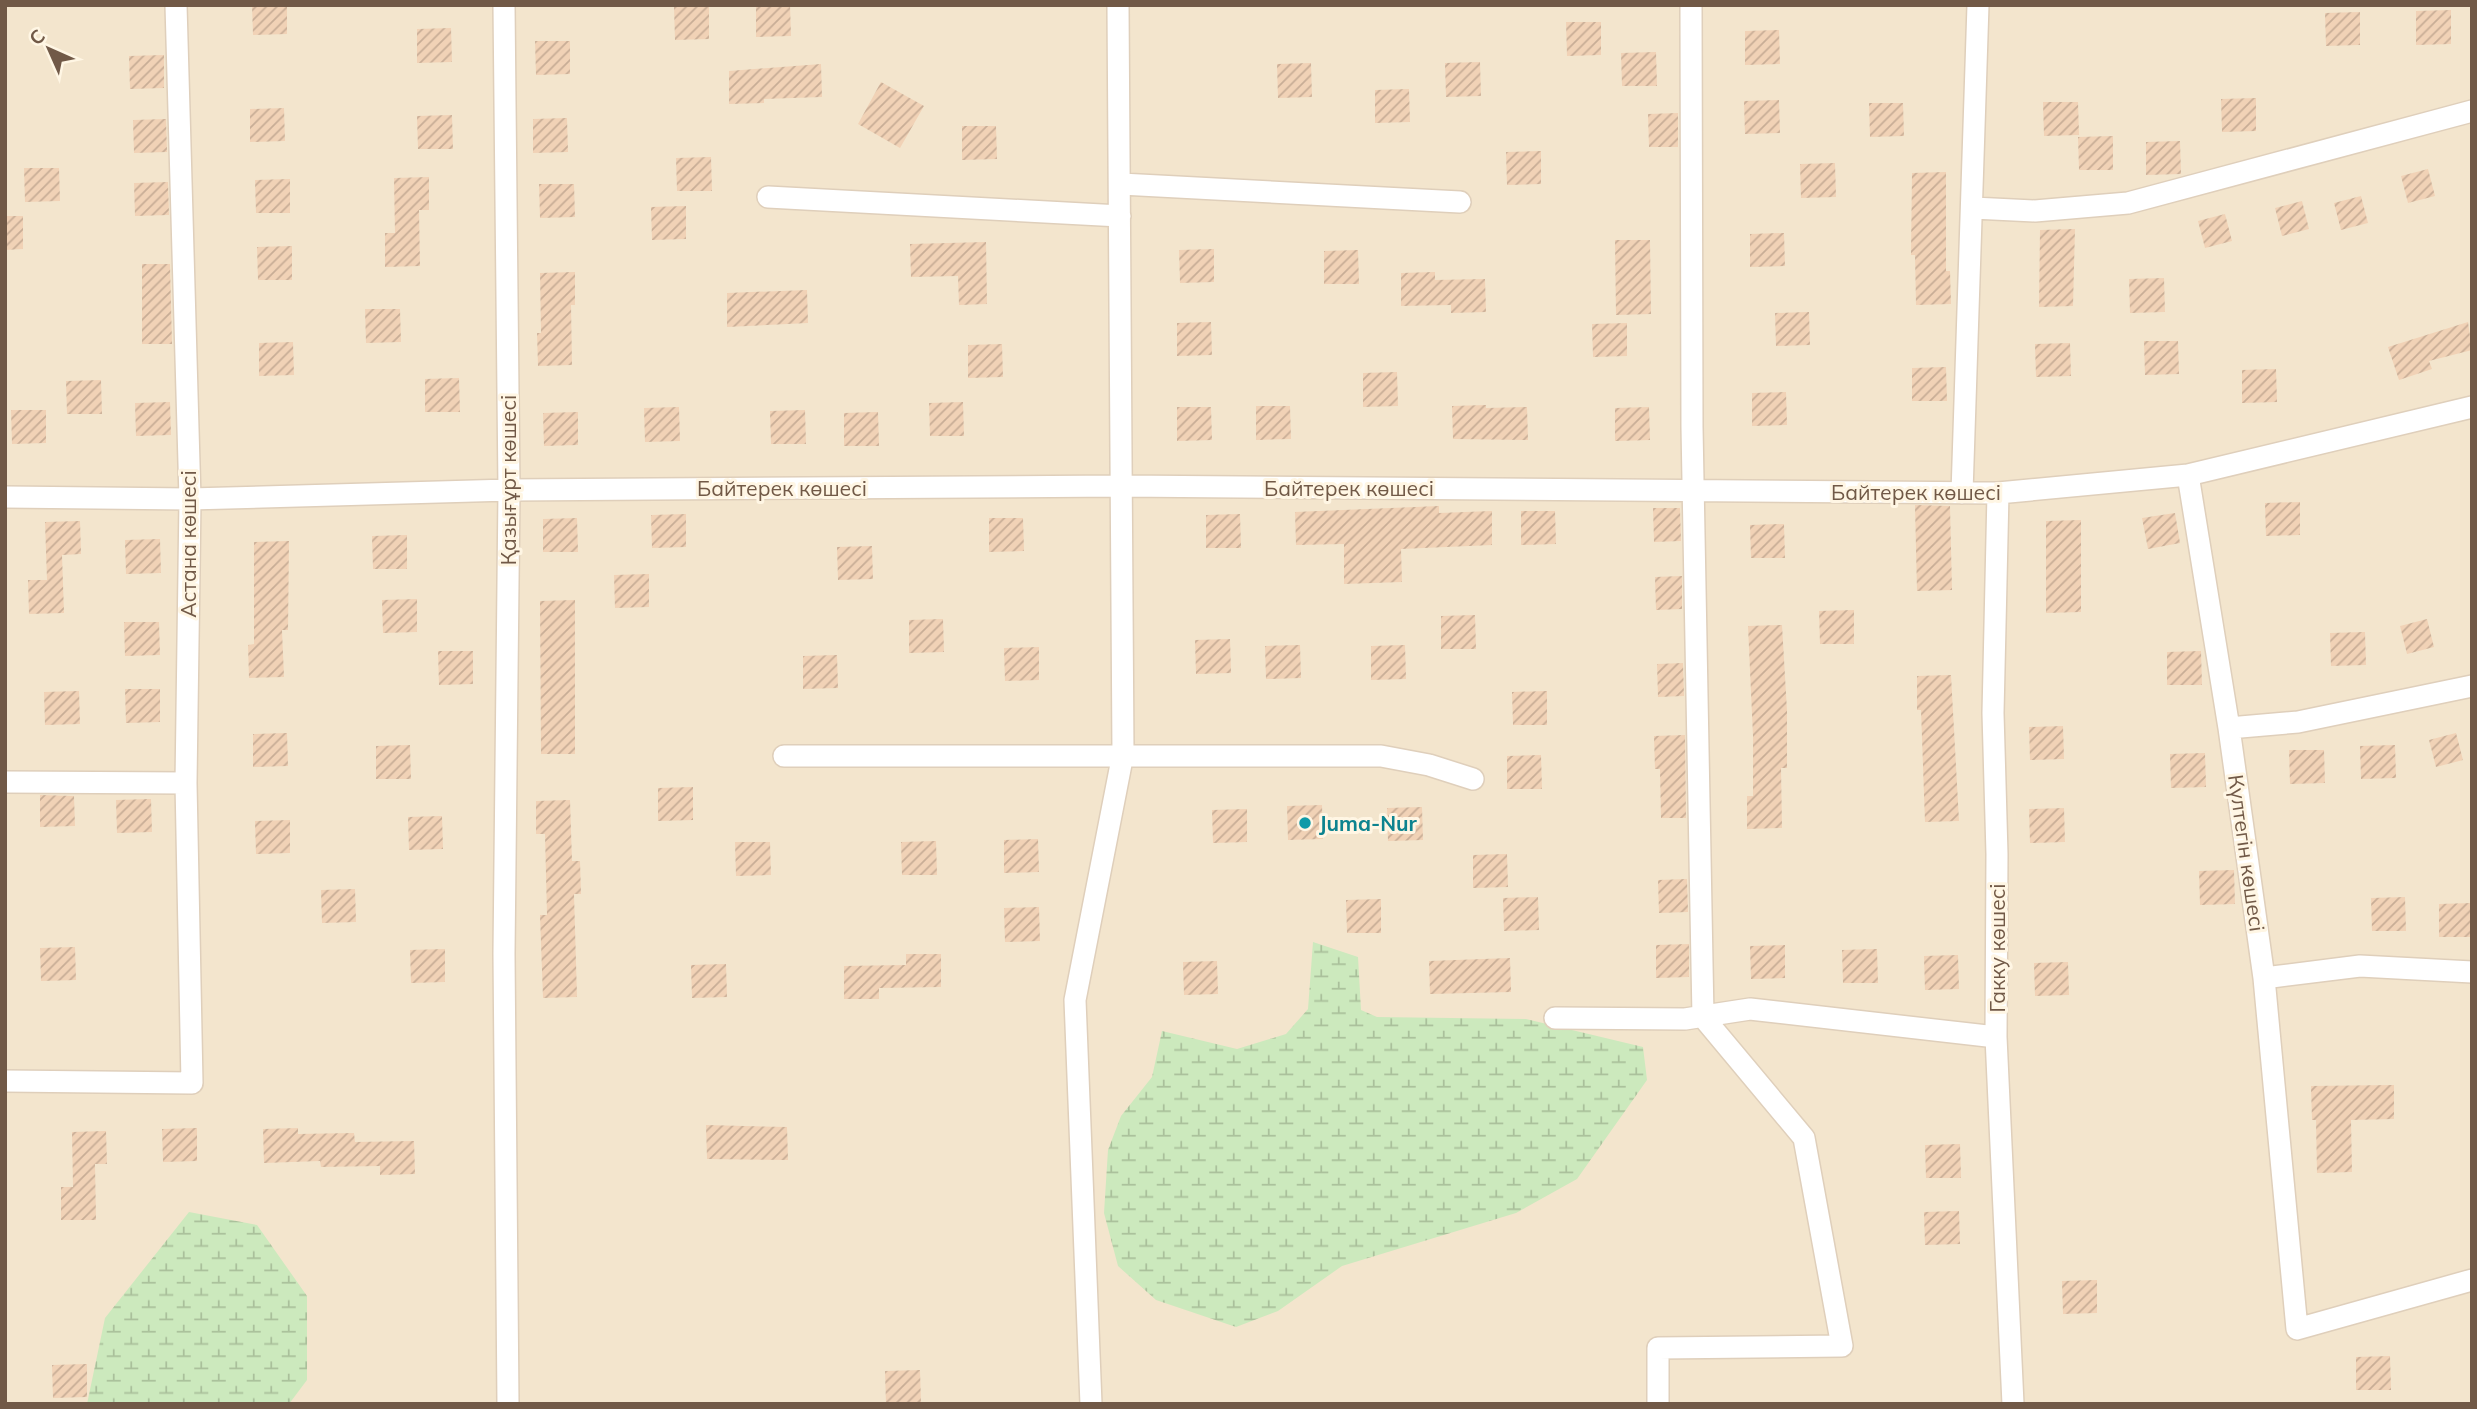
<svg xmlns="http://www.w3.org/2000/svg" width="2477" height="1409" font-family="Mulish,sans-serif">
	<style>
		.residential { fill: #f3e5cd }
		.wetland { fill: url(#wetland-marsh) }
		.building { fill: url(#building-hatch) }
		.lines { fill: none; stroke-linecap: round; stroke-linejoin: round }
		.minor-casing { stroke: #dfcfbb; stroke-width: 24 }
		.minor { stroke: #fff; stroke-width: 21 }
		.culture-dot { fill: #0f9aa8; stroke: #fff6e4; stroke-width: 2.5 }
		.labels { text-anchor: middle; dominant-baseline: central; stroke-width: 6; stroke-linejoin: round; paint-order: stroke }
		.street-label { font-size: 21px; fill: #715947; stroke: #fff6e4 }
		.culture-label { font-size: 21px; font-weight: bold; fill: #0d838f; stroke: #fff6e4; text-anchor: start }
	</style>
	<defs>
		<pattern id="wetland-marsh" width="20" height="14" patternUnits="userSpaceOnUse" patternTransform="scale(1.75)"><rect width="20" height="14" fill="#cce9bd"/><path d="M1 5h8M5 5V1M11 12h8M15 12V8" fill="none" stroke="#aac09b"/></pattern>
		<pattern id="building-hatch" width="6" height="6" patternUnits="userSpaceOnUse" patternTransform="scale(1.75)"><rect width="6" height="6" fill="#f1d2b6"/><path d="M-1 1l2-2M0 6l6-6M5 7l2-2" fill="none" stroke="#c8ad96"/></pattern>
	</defs>
	<rect width="100%" height="100%" fill="#fcf2de"/>
	<path class="residential" d="M5,5h2467v1399h-2467z"/>
	<path class="wetland" d="M1313,942l45,15 3,53 16,7 149,2 117,28 4,33 -70,99 -61,34 -174,53 -64,45 -42,16 -80,-27 -38,-34 -14,-53 4,-63 13,-34 31,-39 10,-46 75,18 49,-15 22,-25z
		M189,1212l68,13 50,71v84l-18,24h-202l18,-86z"/>
	<path class="building" d="M252,5h35v29l-34,1z
		M756,5h34l1,31 -35,1z
		M709,6v33l-34,1 -1,-33z
		M2451,10v34l-35,1v-34z
		M2360,12v33l-34,1 -1,-33z
		M1566,22h35v33l-34,1z
		M451,28l1,34 -35,1v-34z
		M1779,30l1,34 -35,1v-34z
		M535,41h35v33l-34,1z
		M1656,52l1,34h-35l-1,-33z
		M164,55v33l-34,1 -1,-33z
		M1480,62l1,34 -35,1 -1,-34z
		M1311,63l1,34 -34,1 -1,-34z
		M821,64l1,33 -58,2v4l-35,1v-33z
		M881,82l43,24 -24,42 -42,-24z
		M1409,89l1,33 -35,1v-33z
		M2256,98v33l-34,1 -1,-33z
		M1779,100l1,33 -35,1 -1,-33z
		M2043,102h35l1,33 -35,1z
		M1869,103h34l1,33 -34,1z
		M284,108l1,33 -35,1v-33z
		M1678,113v34h-29l-1,-33z
		M452,115l1,34h-35l-1,-33z
		M567,118l1,34 -35,1v-34z
		M166,119l1,33 -33,1 -1,-33z
		M962,126h34l1,33 -35,1z
		M2113,136v34h-34l-1,-33z
		M2180,141l1,33 -35,1v-33z
		M1541,151v33l-34,1 -1,-33z
		M711,157l1,34h-35l-1,-33z
		M1835,163l1,34 -35,1 -1,-34z
		M24,168h35l1,33 -35,1z
		M2428,169l7,27 -27,7 -7,-27z
		M1946,172v99h4l1,33 -35,1 -1,-50h-4l1,-82z
		M429,177v33h-10l1,56 -35,1v-34h10l-1,-55z
		M290,179v34h-34l-1,-33z
		M168,182l1,33 -34,1 -1,-33z
		M539,184h35l1,33 -35,1z
		M2361,196l7,27 -27,7 -7,-27z
		M2302,201l7,28 -27,7 -7,-28z
		M686,206v33l-34,1 -1,-33z
		M2225,214l7,27 -27,7 -7,-27z
		M5,216h18v33l-18,1z
		M2075,229l-2,77 -34,1 1,-77z
		M1784,233l1,33 -35,1v-33z
		M1615,240h35l1,74 -35,1z
		M986,242l1,62 -28,1 -1,-29 -47,1 -1,-33z
		M292,246v34h-34l-1,-33z
		M1214,249v33l-34,1 -1,-33z
		M1358,250l1,34h-35v-33z
		M142,264h28l2,80h-30z
		M575,272v33h-4l1,60 -34,1 -1,-33h4l-1,-60z
		M1435,272v8l50,-1 1,33 -35,1v-8l-50,1v-33z
		M2164,278l1,34 -35,1 -1,-34z
		M807,290l1,33 -81,4v-34z
		M365,309h35l1,33 -35,1z
		M1809,312l1,33 -34,1 -1,-33z
		M1211,322l1,33 -35,1v-33z
		M2468,322l4,28 -43,11 3,8 -33,11 -11,-33z
		M1627,323v33l-34,1 -1,-33z
		M2144,341h34l1,33 -34,1z
		M293,342l1,33 -35,1v-33z
		M2070,343l1,33 -35,1 -1,-33z
		M1002,344l1,33 -35,1v-33z
		M1946,367l1,34h-35v-33z
		M2276,369l1,33 -35,1v-33z
		M1397,372l1,34 -35,1v-34z
		M459,378l1,34h-35v-33z
		M101,380l1,34h-35l-1,-33z
		M1786,392l1,33 -35,1v-33z
		M170,402l1,33 -35,1 -1,-33z
		M963,402l1,34h-34l-1,-33z
		M1486,405v3l41,-1 1,33 -75,-1 -1,-33z
		M1256,406h34l1,33 -35,1z
		M679,407l1,34 -35,1 -1,-34z
		M1177,407h34l1,33 -35,1z
		M1649,407l1,33 -35,1v-33z
		M11,410h35v33l-34,1z
		M805,410l1,34h-35l-1,-33z
		M578,412v33l-34,1 -1,-33z
		M878,412l1,34h-35v-33z
		M2300,502v33l-34,1 -1,-33z
		M1915,505l35,1 2,84 -35,1z
		M1439,506v7l53,-2v34l-91,4 1,33 -58,2v-40l-48,1 -1,-33z
		M1653,508h27l1,33 -27,1z
		M1521,511h34l1,33 -35,1z
		M2175,513l5,30 -32,6 -6,-31z
		M686,514v33l-34,1 -1,-33z
		M1240,514l1,34h-35v-33z
		M577,518l1,34h-35v-33z
		M989,518h34l1,33 -35,1z
		M2081,520v92l-35,1v-92z
		M80,521l1,33 -19,1 2,58 -35,1 -1,-34h19l-2,-58z
		M1784,524l1,34h-34l-1,-33z
		M407,535v34h-34l-1,-33z
		M160,539l1,34 -35,1 -1,-34z
		M289,541l-1,89h-6l2,47 -35,1 -1,-33 6,-1v-102z
		M872,546l1,33 -35,1 -1,-33z
		M649,574v33l-34,1 -1,-33z
		M1682,576v33l-26,1 -1,-33z
		M417,599v33l-34,1 -1,-33z
		M575,600v154h-34l-1,-153z
		M1854,610v34h-34l-1,-33z
		M1475,615l1,34h-35v-33z
		M943,619l1,33 -35,1v-33z
		M2427,619l7,28 -27,7 -7,-28z
		M124,622h35l1,33 -35,1z
		M1782,625l5,86v57h-6l1,60 -35,1v-33h6v-60l-5,-110z
		M2365,632l1,33 -35,1 -1,-33z
		M1230,639l1,34 -35,1 -1,-34z
		M1300,645l1,33 -35,1 -1,-33z
		M1405,645l1,34 -35,1v-34z
		M1039,647v33l-34,1 -1,-33z
		M438,651h35v33l-34,1z
		M2201,651l1,34h-35v-33z
		M837,655l1,33 -35,1v-33z
		M1683,663l1,33 -26,1 -1,-33z
		M1951,675l8,146 -34,1 -4,-112h-4v-34z
		M125,689h35v33l-34,1z
		M79,691l1,33 -35,1 -1,-33z
		M1547,691v34h-34l-1,-33z
		M2063,726l1,33 -34,1 -1,-33z
		M287,733l1,33 -35,1v-33z
		M2456,733l7,27 -27,7 -7,-27z
		M1685,735l1,83h-25l-1,-49h-5l-1,-33z
		M410,745l1,34h-35v-33z
		M2395,745l1,33 -35,1 -1,-33z
		M2289,750h35l1,33 -35,1z
		M2205,753l1,34 -35,1 -1,-34z
		M1541,755l1,34h-35v-33z
		M693,787v33l-35,1v-33z
		M40,795l34,1 1,30 -35,1z
		M151,799l1,33 -35,1 -1,-33z
		M570,800l2,61h8l1,33h-7l3,103 -34,1 -3,-83h7l-2,-81h-9v-33z
		M1322,805l1,34 -35,1 -1,-34z
		M1422,807l1,33 -35,1 -1,-33z
		M2064,808l1,34 -35,1 -1,-34z
		M1247,809v33l-34,1 -1,-33z
		M442,816l1,33 -34,1 -1,-33z
		M290,820v33l-34,1 -1,-33z
		M1038,839l1,33 -35,1v-33z
		M936,841l1,34h-35l-1,-33z
		M735,842h35l1,33 -35,1z
		M1507,854l1,33 -35,1v-33z
		M2234,870l1,34 -35,1 -1,-34z
		M1687,879l1,33 -29,1 -1,-33z
		M355,889l1,33 -34,1 -1,-33z
		M1538,897l1,33 -35,1 -1,-33z
		M2405,897l1,34h-34l-1,-33z
		M1381,899v34h-34l-1,-33z
		M2472,903v34h-33v-33z
		M1039,907l1,34 -35,1 -1,-34z
		M1689,944v33l-33,1v-33z
		M1785,945v33l-34,1 -1,-33z
		M75,947l1,33 -35,1 -1,-33z
		M445,949v33l-34,1 -1,-33z
		M1877,949l1,34h-35l-1,-33z
		M906,954h35v33l-62,1v11h-35v-33l62,-1z
		M1958,955l1,34 -34,1 -1,-34z
		M1510,958l1,34 -81,2 -1,-33z
		M1217,961l1,33 -34,1 -1,-33z
		M2068,962l1,33 -34,1 -1,-33z
		M726,964l1,33 -35,1 -1,-33z
		M2394,1085v34l-43,1 1,52 -35,1 -1,-53h-4l-1,-34z
		M706,1125l81,2 1,33 -81,-1z
		M197,1128v33l-34,1 -1,-33z
		M298,1128v6l56,-1 1,9 59,-1 1,33 -35,1v-9l-59,1 -1,-6 -56,2 -1,-34z
		M106,1131l1,33h-12l1,56h-35v-33h12l-1,-55z
		M1960,1144l1,34h-35l-1,-33z
		M1959,1211l1,33 -35,1 -1,-33z
		M2097,1280v33l-34,1 -1,-33z
		M2390,1356l1,34h-35v-33z
		M87,1364v33l-34,1 -1,-33z
		M920,1370l1,34h-35l-1,-33z"/>
	<g class="lines">
		<defs>
			<path id="minor" d="M504,5l5,485 -5,464 4,450
				M1121,184l339,18
				M768,197l352,19
				M1973,208l62,3 93,-8 344,-92
				M2188,475l284,-68
				M1962,493l16,-488
				M1998,493l-5,220 4,141 -1,183 17,367
				M5,497l185,2 319,-9 612,-4 877,7 190,-18 41,253 69,-6 174,-36
				M2229,728l35,250 33,351 175,-49
				M784,756h597l48,9 44,14
				M5,782l181,1
				M2264,978l96,-12 112,6
				M1555,1018l130,1 65,-10 246,28
				M5,1081l187,2 -6,-300 4,-284 -14,-494
				M1091,1404l-16,-404 48,-246 -5,-749
				M1658,1404v-56l184,-2 -38,-208 -101,-121 -11,-590 -1,-422"/>
		</defs>
		<use href="#minor" class="minor-casing"/>
		<use href="#minor" class="minor"/>
	</g>
	<circle class="culture-dot" cx="1305" cy="823" r="7"/>
	<g class="labels">
		<g class="street-label">
			<text transform="translate(508 480) rotate(-90)">Қазығұрт көшесі</text>
			<text x="782" y="488">Байтерек көшесі</text>
			<text x="1349" y="488">Байтерек көшесі</text>
			<text x="1916" y="492">Байтерек көшесі</text>
			<text transform="translate(188 544) rotate(-90)">Астана көшесі</text>
			<text transform="translate(2247 853) rotate(82)">Күлтегін көшесі</text>
			<text transform="translate(1997 948) rotate(-90)">Гакку көшесі</text>
		</g>
		<g class="culture-label">
			<text x="1319" y="823">Juma-Nur</text>
		</g>
	</g>
	<rect width="2477" height="1409" fill="none" stroke="#715947" stroke-width="14"/>
	<g transform="translate(49 49) rotate(315)" stroke="#fff6e4" stroke-width="5" paint-order="stroke">
	<path d="M0-5L12 26L0 18L-12 26Z" fill="#715947"/>
	<text y="-10" font-size="19" font-weight="bold" text-anchor="middle" fill="#715947">С</text>
	</g>
</svg>
